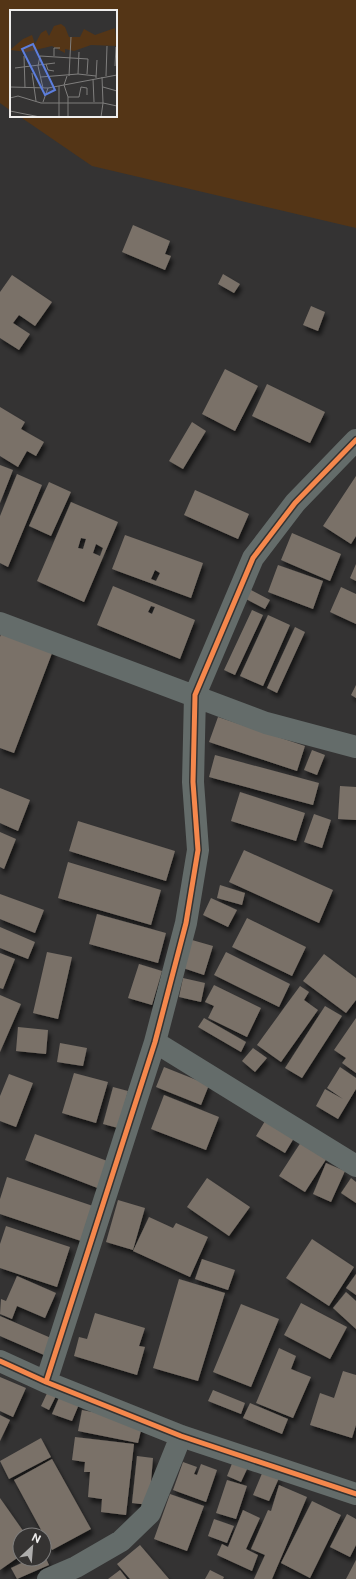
<svg xmlns="http://www.w3.org/2000/svg" width="356" height="1579" font-family="'Public Sans',sans-serif">
	<style>
		.green { fill: #543516 }
		.building { fill: #7a7168; fill-rule: evenodd; filter: url(#shadow) }
		.lines { fill: none; stroke-linecap: round; stroke-linejoin: round }
		.minor { stroke: #646c6a; stroke-width: 22 }
		.cycleway-casing { stroke: #353332; stroke-width: 8 }
		.cycleway { stroke: #f5874c; stroke-width: 5 }
		.inset-road { fill: none; stroke: #7f7e7d; stroke-width: 1 }
		.view { fill: #5c7ede; fill-opacity: 0.15; stroke: #5c7ede; stroke-width: 2 }
		.inset-edge { fill: none; stroke: #efeeed; stroke-width: 2 }
	</style>
	<defs>
		<filter id="shadow"><feDropShadow dx="2.5" dy="4.5" stdDeviation="2" flood-color="#0009"/></filter>
	</defs>
	<rect width="100%" height="100%" fill="#343333"/>
	<path class="green" d="M0,0h356v228l-264,-62 -73,-50h97v-105h-105v100l-11,-8z"/>
	<path class="building" d="M133,225l37,16 -5,13 6,2 -6,14 -43,-18z
		M223,274l17,10 -6,9 -16,-9z
		M12,275l40,27 -17,24 -16,-11 -6,8 17,11 -11,16 -19,-12v-46z
		M311,306l14,6 -7,19 -15,-6z
		M225,369l33,17 -23,45 -33,-17z
		M267,384l58,28 -15,31 -58,-27z
		M0,407l25,15 -4,7 23,13 -8,14 -9,-5 -9,16 -18,-11z
		M192,422l14,9 -23,38 -14,-8z
		M0,465l13,5 -13,33z
		M17,474l25,11 -34,82 -8,-4v-47z
		M356,476v60l-5,8 -28,-18z
		M49,482l22,10 -20,44 -22,-10z
		M195,490l54,24 -11,25 -54,-24z
		M71,502l47,20 -34,80 -47,-21zM81,538l5,1 -3,10 -5,-1zM96,544l7,4 -3,8 -7,-3z
		M292,533l49,21 -11,27 -49,-21z
		M125,535l78,28 -12,35 -79,-29zM155,570l5,3 -4,8 -5,-2z
		M356,564v17l-6,-3z
		M278,565l45,16 -10,28 -45,-17z
		M113,586l82,34 -15,39 -83,-34zM151,606l4,1 -3,7 -4,-2z
		M341,587l15,7v30l-26,-12z
		M251,590l19,10 -5,9 -19,-10z
		M252,610l11,5 -28,60 -11,-5z
		M268,615l22,10 -27,61 -23,-10z
		M295,627l10,5 -28,61 -10,-5z
		M3,628l51,20 -40,105 -14,-5v-111z
		M356,685v13l-5,-3z
		M218,717l87,29 -8,25 -88,-29z
		M312,750l13,5 -8,20 -13,-5z
		M215,755l104,28 -6,22 -104,-28z
		M340,786l16,1v33l-18,-1z
		M0,788l30,12 -12,31 -18,-8z
		M240,792l65,21 -9,28 -65,-20z
		M314,814l17,6 -9,28 -18,-6z
		M78,821l97,30 -9,30 -97,-30z
		M0,832l16,7 -12,30 -4,-2z
		M244,850l89,40 -14,33 -90,-41z
		M68,862l93,28 -10,35 -93,-27z
		M220,885l25,8 -3,12 -25,-7z
		M0,894l44,16 -9,23 -35,-14z
		M211,898l26,12 -9,17 -25,-12z
		M97,914l69,19 -8,30 -69,-19z
		M247,918l59,29 -14,29 -60,-29z
		M0,927l35,15 -7,17 -28,-11z
		M192,940l21,6 -9,29 -21,-7z
		M47,952l25,5 -14,62 -25,-6z
		M226,952l64,32 -11,23 -65,-32z
		M0,953l15,6 -12,30 -3,-1z
		M324,954l32,24v22l-10,13 -43,-32z
		M139,964l23,7 -10,34 -24,-7z
		M183,978l22,5 -4,19 -22,-5z
		M214,985l47,23 -14,29 -39,-19 6,-12 -9,-4z
		M300,986l9,6 -5,8 14,10 -37,52 -24,-17z
		M0,995l21,9 -21,48z
		M325,1006l17,10 -40,62 -17,-10z
		M204,1018l42,24 -5,10 -43,-25z
		M356,1018v55l-14,-10 4,-5 -12,-8z
		M18,1027l30,3 -2,24 -30,-3z
		M60,1043l27,5 -4,18 -26,-4z
		M253,1048l14,10 -12,14 -13,-11z
		M164,1067l45,18 -8,20 -45,-18z
		M340,1067l16,11v11l-18,30 -22,-13 9,-17 18,10 -16,-11z
		M74,1073l34,9 -12,41 -34,-10z
		M9,1074l24,9 -17,44 -16,-6v-25z
		M113,1087l15,4 -10,37 -15,-4z
		M164,1095l55,22 -13,33 -55,-21z
		M265,1121l29,17 -9,15 -29,-17z
		M35,1134l75,28 -10,27 -75,-29z
		M301,1142l26,16 -22,34 -26,-16z
		M326,1163l19,8 -14,31 -18,-8z
		M7,1177l86,29 -12,35 -81,-27v-15z
		M207,1178l43,29 -21,29 -42,-29z
		M351,1178l5,4v21l-15,-10z
		M118,1200l27,8 -12,42 -27,-8z
		M149,1217l24,11 3,-5 32,14 -18,40 -57,-26z
		M6,1226l64,21 -13,40 -57,-19v-24z
		M312,1239l42,28 -25,39 -43,-28z
		M202,1259l33,11 -7,20 -33,-11z
		M356,1274v21l-10,-7z
		M17,1276l39,17 -11,25 -28,-12 -5,13 -12,-5 1,-15 5,2z
		M179,1279l46,14 -27,88 -45,-13z
		M346,1292l10,9v28l-23,-21z
		M301,1303l46,24 -17,32 -46,-24z
		M241,1304l38,15 -28,68 -38,-15z
		M95,1313l50,15 -6,18 6,1 -8,28 -63,-19 5,-19 8,2z
		M0,1316l51,22 -7,17 -44,-19z
		M279,1348l17,8 -5,13 20,8 -18,41 -37,-15z
		M343,1371l13,4v50l-4,13 -42,-13 10,-32 14,5z
		M0,1377l26,11 -13,29 -13,-6z
		M49,1389l9,3 -9,18 -8,-4z
		M213,1390l32,13 -4,11 -33,-13z
		M61,1393l19,9 -8,19 -20,-7z
		M250,1403l38,16 -6,15 -39,-16z
		M82,1410l61,12 -5,21 -60,-12z
		M0,1415l10,5 -10,21z
		M75,1437l59,7 -8,71 -25,-3 1,-13 -14,-2 2,-25h-6l1,-10 -13,-2z
		M41,1438l10,19 -42,22 -9,-18z
		M137,1456l16,2 -4,47 -17,-2z
		M52,1459l39,70 -39,21 -38,-70z
		M233,1461l15,6 -7,15 -14,-6z
		M183,1462l14,5 -3,7 3,1 4,-11 16,6 -11,32 -33,-12z
		M263,1471l16,7 -10,23 -16,-6z
		M227,1480l20,6 -11,33 -20,-6z
		M279,1485l28,12 -35,82h-18l11,-24 -14,-6 17,-39 3,1z
		M170,1494l34,12 -17,45 -33,-12z
		M0,1498l26,37h-6v21l-20,14z
		M312,1501l29,14 -31,63 -29,-15z
		M243,1510l17,8 -14,31 12,6 -6,16 -35,-16 5,-11 6,3z
		M347,1514l9,5v26l-6,12 -20,-10z
		M214,1519l20,7 -7,17 -19,-7z
		M140,1545l29,34h-39l-13,-15z
		M44,1554l5,11 -32,14 -6,-11 19,-9h14z
		M356,1560v19h-10z
		M120,1570l7,9h-19z
		M210,1570l14,7 -1,2h-18z"/>
	<g class="lines">
		<path class="minor" d="M0,623l266,100 90,24
			M155,1042l201,124
			M0,1361l46,21 135,54 175,58
			M46,1382l109,-340 31,-119 12,-73 -5,-68 2,-87 58,-137 42,-55 61,-63
			M48,1579l28,-12 45,-26 29,-28 31,-77"/>
		<defs>
			<path id="cycleway" d="M0,1361l46,21 135,54 175,58
				M46,1382l109,-340 31,-119 12,-73 -5,-68 2,-87 58,-137 42,-55 61,-63"/>
		</defs>
		<use href="#cycleway" class="cycleway-casing"/>
		<use href="#cycleway" class="cycleway"/>
	</g>
	<g transform="translate(10 10)">
		<rect width="107" height="107" fill="#343333"/>
		<path d="M51,14l4,3 4,10h11l4,-8 11,6 20,-7 2,18 -26,-1 -17,6 -9,-2v4l-13,-7 -25,6 -17,-2 13,-11 9,-4 3,9 6,-11 5,-3 3,6 5,-10z" fill="#543516"/>
		<path class="inset-road" d="M14,46l1,32M44,46v-8h6M36,54l2,6 6,1M105,56l1,-19M5,58l40,-5M22,63l4,28M68,64l1,-22M57,66l-3,9 4,12v20M59,66l2,-39M96,66l1,-30M31,67l37,-3 18,2M86,68l1,-18M83,69l1,23M49,76v31M0,77l38,1 69,-13M93,77l14,4M33,78l-5,-22 2,-10 48,3 -1,15M58,87h11l2,-10 6,1v7M0,88l8,-2 23,7h62l14,3M33,92l5,-14M0,101l30,6M91,107l2,-14 -1,-26"/>
		<path class="view" d="M23,34l22,46 -10,5 -23,-46z"/>
		<rect width="107" height="107" class="inset-edge"/>
	</g>
	<g transform="translate(32 1547) rotate(26)"><circle r="19" fill="#353332" stroke="#7f7e7d"/>
	<path d="M0-3L7 15L0 10L-7 15Z" fill="#aeadac"/>
	<text y="-6" font-size="11" font-weight="bold" text-anchor="middle" fill="#efeeed">N</text>
	</g>
</svg>
